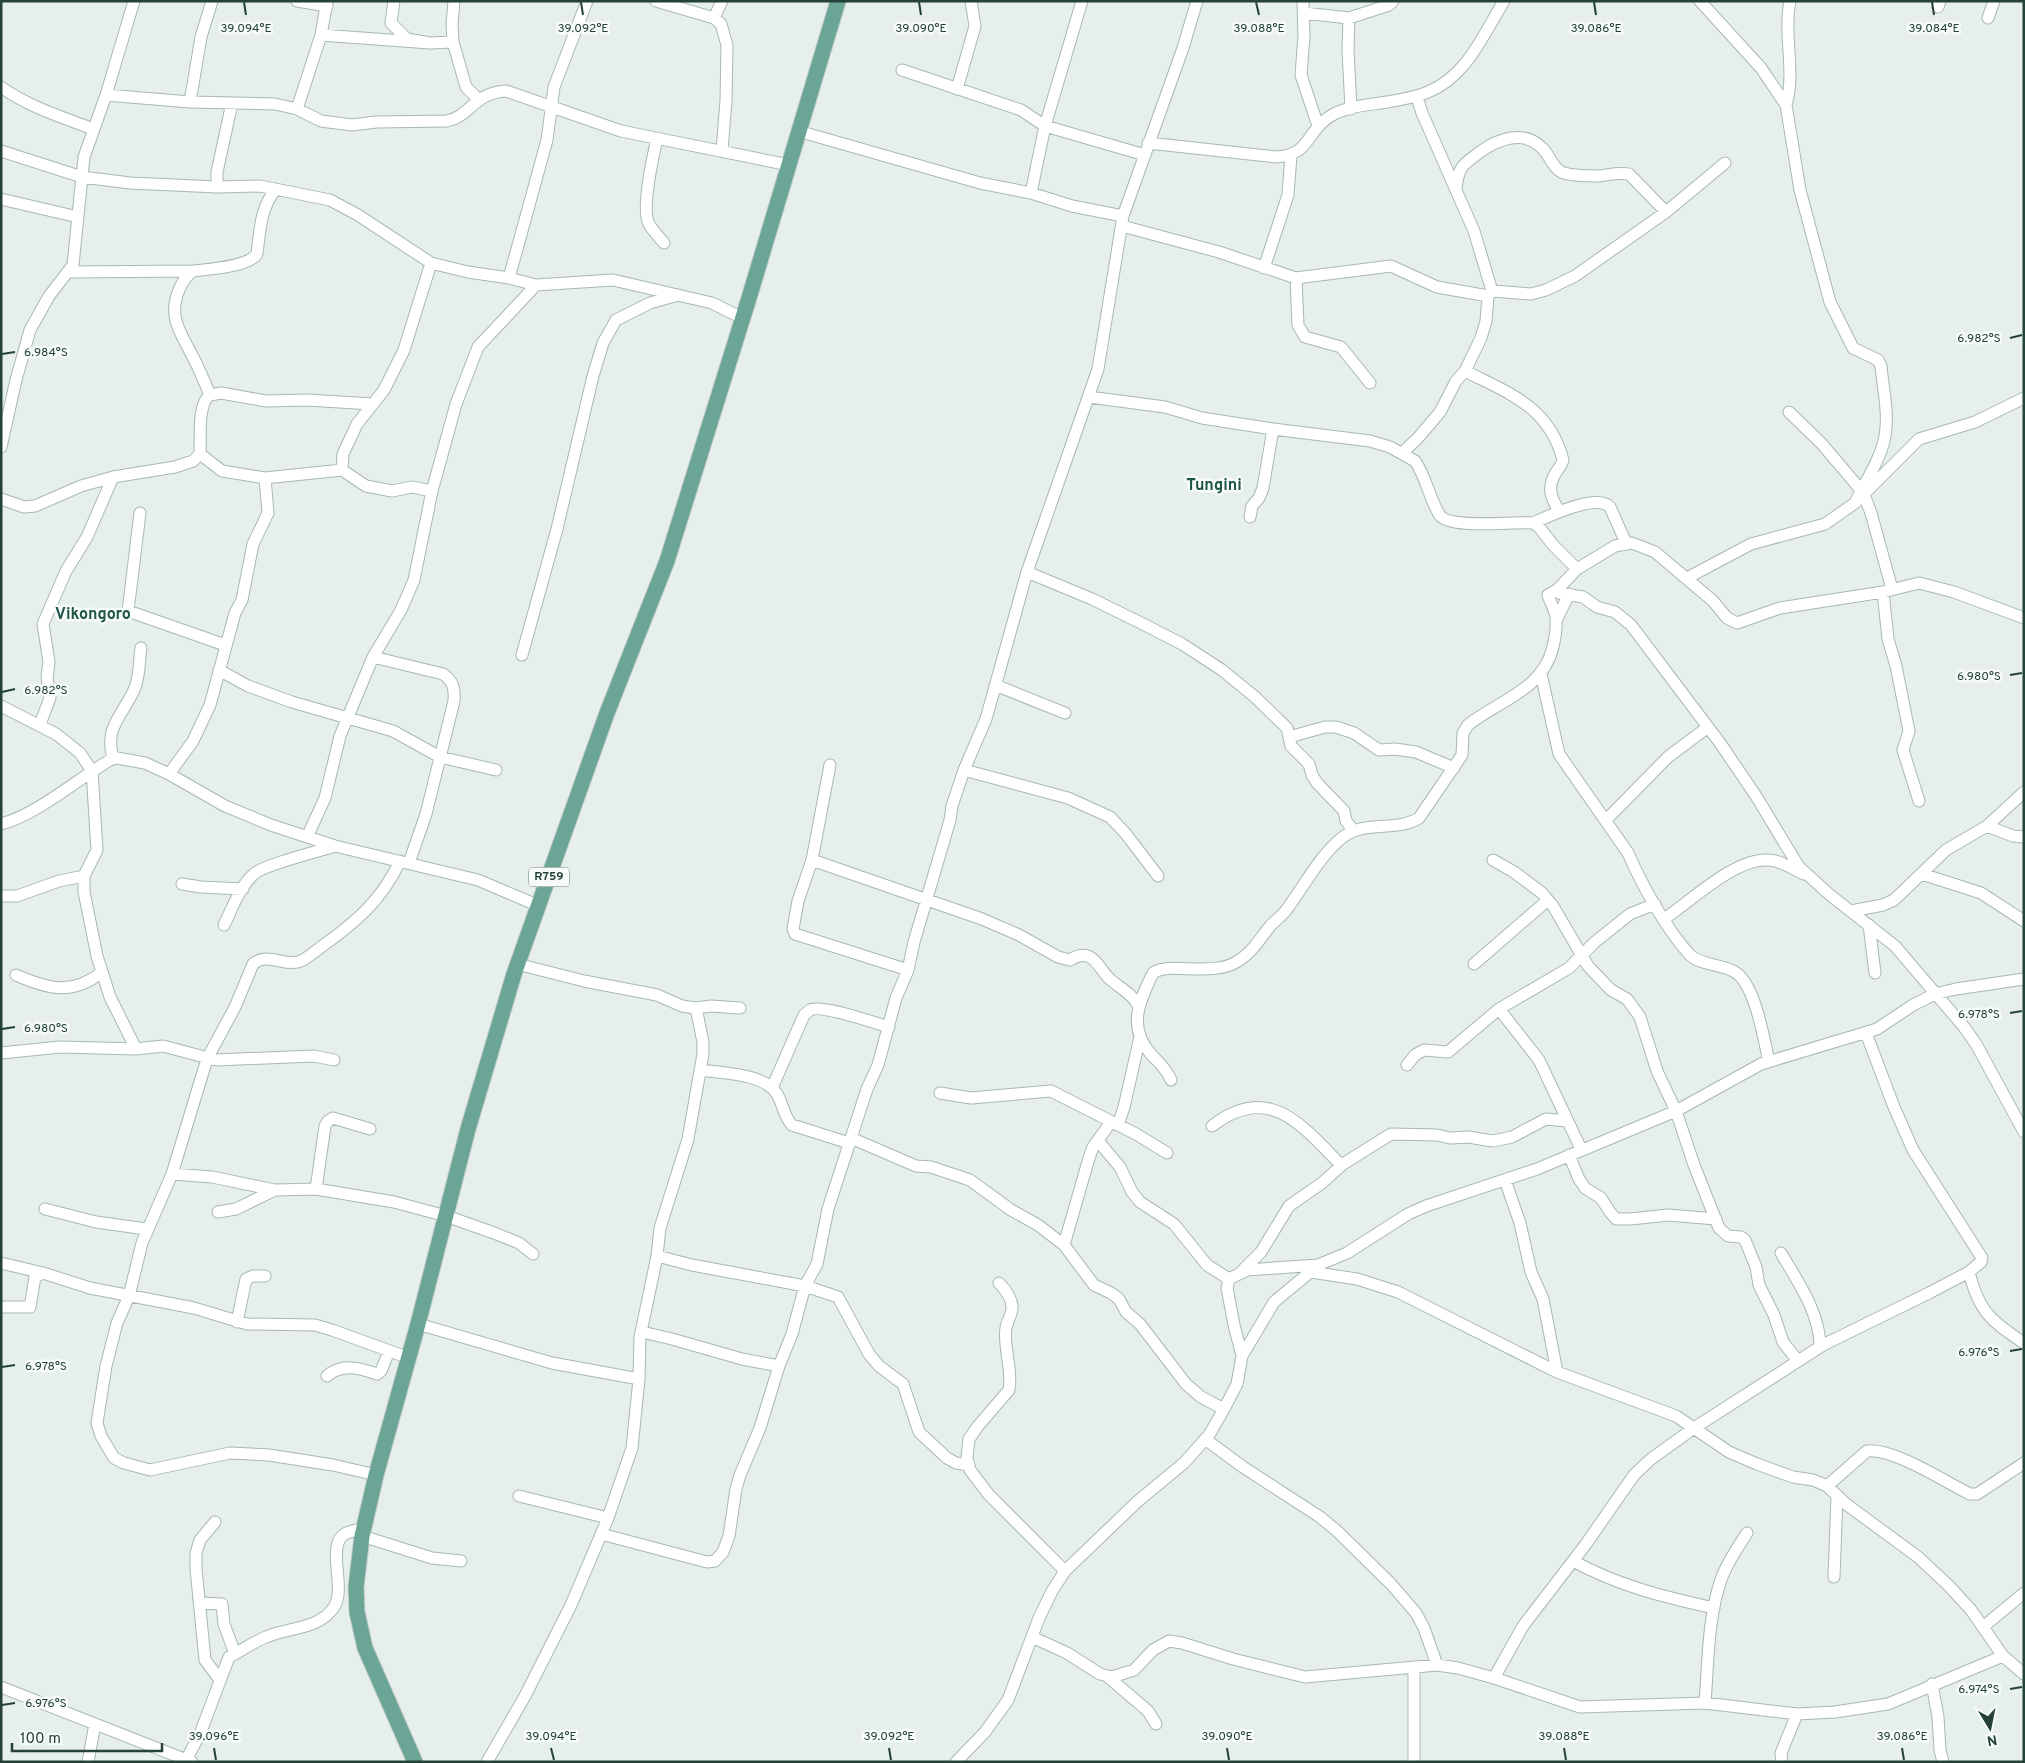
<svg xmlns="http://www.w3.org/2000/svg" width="2025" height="1763" font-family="Overpass,sans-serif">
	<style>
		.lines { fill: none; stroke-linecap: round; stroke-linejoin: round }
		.street-casing { stroke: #a8b8b2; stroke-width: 13 }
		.primary-casing { stroke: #c2cac8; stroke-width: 17 }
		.street { stroke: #fff; stroke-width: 11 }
		.primary { stroke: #6aa596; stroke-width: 15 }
		.ticks { fill: none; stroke: #24423a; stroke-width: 2 }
		.labels { text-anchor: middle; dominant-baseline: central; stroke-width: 5; stroke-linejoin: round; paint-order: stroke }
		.shield { fill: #f7fbf9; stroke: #637a73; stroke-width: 1 }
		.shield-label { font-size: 12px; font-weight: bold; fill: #24423a }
		.quarter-label { font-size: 16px; font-weight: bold; fill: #1f5548; stroke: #f7fbf9 }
		.ticks-label { font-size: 12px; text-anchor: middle; fill: #24423a; stroke: #f7fbf9; stroke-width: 5; stroke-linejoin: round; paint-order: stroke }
	</style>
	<rect width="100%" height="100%" fill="#e6efeb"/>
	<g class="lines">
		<defs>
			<path id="street" d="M297,1l30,5
				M394,1l-3,22 16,16 23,4 23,-1
				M454,1l-2,23 1,18 13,45 12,12
				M656,1l58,17 7,6 6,21 -1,56 -4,49
				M1303,1l1,34 -3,40 17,51
				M1700,1l61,67 25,37 14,85 30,112 23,46 25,12 3,6c2,23 8,47 4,70 -4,23 -20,46 -30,67
				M1938,7l2,-6
				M1304,13l45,5 40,-13 4,-4
				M714,18l8,-17
				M1349,18l-1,31 3,60
				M1988,18l6,-17
				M321,35l109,8
				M902,70l119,40 24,16 100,29
				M1,87c28,20 61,30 92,42
				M957,89l18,-63 -4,-25
				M106,95l84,7 85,2 22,5 24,12 31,4 24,-3 71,-1c24,-5 26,-28 59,-30l115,40 168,34
				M1417,97l5,16 52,118 18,60
				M190,102l11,-65 11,-36
				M1786,105c10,-34 -3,-69 4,-104
				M297,109l24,-74 6,-34
				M798,131l182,52 51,10 41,13 51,10
				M657,139c-4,17 -16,71 -8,85 4,7 10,13 15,19
				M1148,143l129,14c34,-3 28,-24 52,-40 16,-11 40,-12 58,-15 14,-3 28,-4 41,-10 39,-16 55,-57 76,-91
				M1,151l81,26 48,6 87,4 43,-1 70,14 28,15 73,48 37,9 41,6 27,7 77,-5 99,23 30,15
				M217,187v-15l15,-69
				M1456,188c3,-23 7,-23 24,-36 18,-13 44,-23 62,-4 8,7 11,22 22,25 10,3 24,3 34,3 10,-1 21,-4 31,-2l37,38
				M1031,193l14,-67 37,-125
				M1,199l77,18
				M1122,226l97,26 77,26 95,-12 46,21 51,9
				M1264,268l24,-73 3,-40
				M69,272l124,-1
				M509,278l38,-138 7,-53 33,-86
				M1296,278l2,47 7,12 36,10 29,36
				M1465,371c43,22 84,35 98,89 -1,5 -5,9 -8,14 -8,14 -4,24 4,37
				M210,395c-5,-12 -10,-24 -16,-36 -12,-24 -27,-42 -15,-69 3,-8 7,-14 14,-19 16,-2 55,-4 64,-17 3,-23 3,-46 19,-65
				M1089,397l76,10 37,11 71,11 97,12 20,6 25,14c11,16 14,36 24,53 8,16 75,7 94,9l6,4 14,18 24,24
				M1789,412l32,31 40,47
				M1,447l15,-67 14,-50 19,-34 24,-31 11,-108 22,-62 28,-94
				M1402,453l16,-15 22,-26 16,-31 9,-10 16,-33 5,-17 2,-25 4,-5 39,3 15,-4 29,-14 91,-64 59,-49
				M200,454l22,17 43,7 77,-8 24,16 26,5 20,-4 20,4
				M342,470l1,-16 14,-30 27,-34 20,-40 27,-87
				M1864,495l7,18 21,76
				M1,499l23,8 11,-1 46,-20 32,-9 62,-10 18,-6 7,-7c1,-15 -3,-50 10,-59l11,-2 45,8 41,-1 65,4
				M140,513l-12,98 97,34
				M1250,517l2,-11 7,-8 4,-10 10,-59
				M1533,523c16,-7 63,-30 77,-16l16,36
				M1027,572l65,27 49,24 41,21 40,26 33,27 32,31 4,18 18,18 3,11 5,8 27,28 2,10 8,10
				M1687,578l64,-34 74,-20 30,-21 64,-64 56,-17 49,-24
				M1883,592l5,47 8,27 13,65 -6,19 16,51
				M2024,618l-70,-26 -35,-9 -36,9 -103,16 -43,15 -10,-5 -14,-17 -58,-49 -23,-9 -17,3 -38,23 -20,21 2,3 24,4 14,10 18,5 16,13 89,118 36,53 43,71 31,28 65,51 69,81 12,17 48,88
				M1556,621l13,-27
				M522,655l35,-126 36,-153 10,-33 13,-23 34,-17 28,-8
				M373,657l70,17c10,7 12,14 11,27l-28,113 -17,49
				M219,670l29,16 44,16 101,29 47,26 56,13
				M1541,674l18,80 69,99c14,32 38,76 62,102 10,10 30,9 43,16 22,10 31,69 36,91
				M995,685l70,28
				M1,706l55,28 24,19 12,18 5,79 -13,26v16l13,64 13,41 26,52
				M40,724l10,-26 -3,-21 2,-15 -6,-38 23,-53 21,-34 26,-60
				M1289,737l36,-10h11l18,6 25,17 16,-1 21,3 38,16
				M113,758c-9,-30 9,-42 21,-68 6,-12 5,-29 7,-42
				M830,765l-18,95 -14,41 -5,28 2,5 113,36
				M964,770l104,28 42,19 16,17 32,42
				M169,774l24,-33 17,-36 25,-92 7,-13 11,-56 15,-31 -3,-35
				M1606,820l62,-63 40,-30
				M1,824c35,-9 77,-45 109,-64l7,-2 28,5 24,11 56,32 46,19 64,21 143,34 61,26
				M1987,826l26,10 11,1
				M307,837l18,-39 15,-62 33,-79 28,-47 13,-30 18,-89 24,-87 22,-57 58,-62
				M812,860l170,59 37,16 39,22 12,3c24,-15 28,10 42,21 10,8 20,13 26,24
				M1493,860l21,12 28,21 11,13 35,60 23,24 16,9 13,18 17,54 19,40 18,54 25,63 9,8 13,1 4,3 11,27 3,18 15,30 9,27 15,19
				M1922,874l59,19 43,28
				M182,884l19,3 42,2
				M1,896h16l42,-15 25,-5
				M1851,911l32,-6 11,-5 52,-50 41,-24 37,-34
				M1664,919c27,-18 71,-61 104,-59 12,0 25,9 36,14
				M224,925c8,-16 16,-39 30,-51 9,-9 66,-23 81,-28
				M1869,925l6,48
				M517,964l67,17 73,14 25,11 14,2 15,-2 29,2
				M1474,964l74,-64
				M16,975c32,14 56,21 86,-3
				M1499,1009l40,51 42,89
				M1,1053l59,-6 76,2 27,-3 53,14 98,-4 20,4
				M1407,1065l8,-10 9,-5 24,2 51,-43 70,-41 26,-26 35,-28 25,-10
				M700,1070c21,3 64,3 77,24 6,10 7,23 15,31l57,18
				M1171,1080c-5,-12 -13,-18 -21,-27 -23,-27 -10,-53 3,-80 17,-12 59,5 85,-12 15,-9 22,-23 33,-36 5,-5 12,-10 16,-16 18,-24 32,-53 56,-72 22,-17 54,-5 76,-19l43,-63 1,-22 5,-8c30,-24 75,-35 85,-78 2,-9 4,-20 3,-30 -1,-7 -6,-15 -8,-22l9,-5
				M772,1088l32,-73c2,-1 4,-4 6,-5 11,-6 65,13 79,17
				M940,1093l31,5 80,-7 85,43 31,19
				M1118,1125l6,-18 16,-70
				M1212,1126c56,-43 88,-3 127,37l4,1 48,-30 46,1 13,3 18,-1 25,4 19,-4 34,-18 21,2
				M851,1138l65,28 15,1 39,13 41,30 27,15 26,20 30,40 17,8 8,6 7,13 14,12 46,60 15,13 23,12
				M1098,1141l22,26 12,25 8,10 34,22 33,41 22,14
				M1569,1155l10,24 6,9 16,10 9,14 6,7h15l37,-4 48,4
				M172,1174l40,3 63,13 41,-1 78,13 52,14 48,17 25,10 14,11
				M1505,1180l15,43 11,49 12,27 14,73
				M316,1189l9,-63 3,-5 5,-3 37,11
				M45,1209l51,13 50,7
				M218,1212l18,-3 39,-19
				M1064,1245l25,-87 4,-11 18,-25
				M1781,1253c17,29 39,60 39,94
				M657,1256l35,9 113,21 33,11 31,57 10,12 24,18 16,48 28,26 9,5 13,2
				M1,1263l42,10
				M1241,1272l20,-20 28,-46 33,-23 21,-19
				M1311,1272l46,7 41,13 159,80 119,44 53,36 28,12 36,13 20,3 14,6 19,18 72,53 31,29 22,24 32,46 21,18
				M1969,1272c10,40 22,49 55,71
				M999,1283c6,6 12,13 13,23 1,8 -5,14 -6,22 -3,21 7,41 3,62l-31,36 -9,13 -2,19 3,12 19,25 76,76
				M1,1307h29l5,-30 8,-4 47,15 104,20 53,16 68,1 17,5 77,28
				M237,1322l9,-43 7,-3h12
				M418,1324l134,39 87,16
				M642,1332l30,7 70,20 37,7
				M1242,1356l32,-54 41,-34
				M327,1376c15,-13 33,-8 50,-2l4,-3 8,-20
				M1205,1439l38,28 77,50 17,14 54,53 25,29 8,15 13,37
				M376,1475l-43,-10 -64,-10 -39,-2 -80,17 -26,-7 -10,-5 -13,-22 -4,-13 9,-57 11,-43 12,-27 13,-53 30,-69 35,-115 28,-52 18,-43c14,-12 30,2 45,-2 8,-2 16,-10 23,-15 35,-25 61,-47 79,-86
				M1827,1486l40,-35c27,-3 78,31 103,43h7l47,-31
				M519,1496l89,22
				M215,1522l-15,18 -4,13v16l9,91 15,20
				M601,1534l106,28 8,-1 8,-9 6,-16 7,-47 4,-14 20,-47 19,-62 13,-32 13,-48 12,-22 11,-55 39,-120 11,-24 18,-67 12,-28 6,-28 36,-122 2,-14 12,-36 22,-51 41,-147 71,-203 25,-153 60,-168 14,-47
				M362,1536l70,22 29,3
				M1573,1561c46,25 91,36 141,47
				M1834,1577l3,-81
				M200,1603l22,1 2,20 11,30
				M1983,1627l41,-34
				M1032,1637l35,16 33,21 12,3 22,-7 19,-20 16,-9 13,2 51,16 72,18 132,-12 21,3 36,10 86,29 125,-4 92,11 38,-2 53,-8 115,-48
				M1414,1668v92
				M1107,1676l41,35 8,13
				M1494,1678l29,-52 63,-82 48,-69 17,-16 43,-31 129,-83 106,-52 40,-21 12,-10 1,-4 -69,-108 -19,-43 -28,-74
				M1932,1684l6,33 2,33 3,12
				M1,1687l191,75
				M1705,1703c3,-39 3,-89 17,-126 6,-16 16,-30 25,-44
				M186,1760l14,-26 29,-77c12,-6 24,-15 37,-20 22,-10 53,-7 68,-30 12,-17 -6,-57 8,-71 5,-5 15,-6 22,-7
				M88,1762l7,-38
				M487,1762l38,-66 46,-91 37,-87 24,-70 7,-69 1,-42 17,-81 3,-28 28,-89 15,-85v-12l-7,-34
				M956,1762l29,-30 23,-32 31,-82 13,-27 13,-20 73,-70 46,-38 25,-28 15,-26 13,-25 5,-28 -8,-31 -7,-37 2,-9 18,-9 71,-5 29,-12 61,-39 18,-8 111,-37 139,-58 85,-47 116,-35 36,-24 22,-11 21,-5 68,-10
				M1782,1762l-1,-9 16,-39"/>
			<path id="primary" d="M415,1762l-50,-114 -8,-36 -1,-25 6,-51 14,-61 42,-151 50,-195 46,-155 93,-261 60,-152 82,-263 89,-297"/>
		</defs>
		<use href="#street" class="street-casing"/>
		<use href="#primary" class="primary-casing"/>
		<use href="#street" class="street"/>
		<use href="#primary" class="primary"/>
	</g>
	<path class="ticks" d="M244,2l2,13M581,2l2,13M919,2l2,13M1256,2l3,13M1594,2l2,13M1932,2l2,13M2010,338l12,-3M2,354l13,-2M2010,675l12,-2M2,692l13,-3M2010,1013l12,-2M2,1029l13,-2M2010,1351l12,-2M2,1367l13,-2M2010,1689l12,-2M2,1705l13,-2M214,1748l2,12M551,1748l3,12M889,1748l2,12M1227,1748l2,12M1564,1748l2,12M1902,1748l2,12"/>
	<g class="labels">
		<rect class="shield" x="529" y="867.5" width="40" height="19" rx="4"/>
		<g class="shield-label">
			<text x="549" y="877">R759</text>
		</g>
		<g class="quarter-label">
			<text x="1214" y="486">Tungini</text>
			<text x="93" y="615">Vikongoro</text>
		</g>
	</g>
	<g class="ticks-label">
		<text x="1934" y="32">39.084°E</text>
		<text x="246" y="32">39.094°E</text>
		<text x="583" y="32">39.092°E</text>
		<text x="921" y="32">39.090°E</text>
		<text x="1259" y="32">39.088°E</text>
		<text x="1596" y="32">39.086°E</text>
		<text x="1979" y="342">6.982°S</text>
		<text x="46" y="356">6.984°S</text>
		<text x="1979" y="680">6.980°S</text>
		<text x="46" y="694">6.982°S</text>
		<text x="1979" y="1018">6.978°S</text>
		<text x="46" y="1032">6.980°S</text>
		<text x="1979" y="1356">6.976°S</text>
		<text x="46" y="1370">6.978°S</text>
		<text x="1979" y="1693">6.974°S</text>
		<text x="46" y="1707">6.976°S</text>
		<text x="214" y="1740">39.096°E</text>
		<text x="551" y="1740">39.094°E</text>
		<text x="889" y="1740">39.092°E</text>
		<text x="1227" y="1740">39.090°E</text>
		<text x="1564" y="1740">39.088°E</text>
		<text x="1902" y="1740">39.086°E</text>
	</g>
	<rect width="2025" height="1763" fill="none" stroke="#24423a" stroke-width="5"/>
	<g transform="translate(1990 1728) rotate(170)" stroke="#f7fbf9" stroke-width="4" paint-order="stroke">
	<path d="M0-4L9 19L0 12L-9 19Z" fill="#24423a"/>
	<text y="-8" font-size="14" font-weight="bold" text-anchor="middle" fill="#24423a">N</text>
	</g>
	<path d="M12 1743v8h150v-8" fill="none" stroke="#24423a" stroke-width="2.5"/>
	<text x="20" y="1743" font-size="15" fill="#24423a" stroke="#f7fbf9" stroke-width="4" paint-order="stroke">100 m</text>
</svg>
